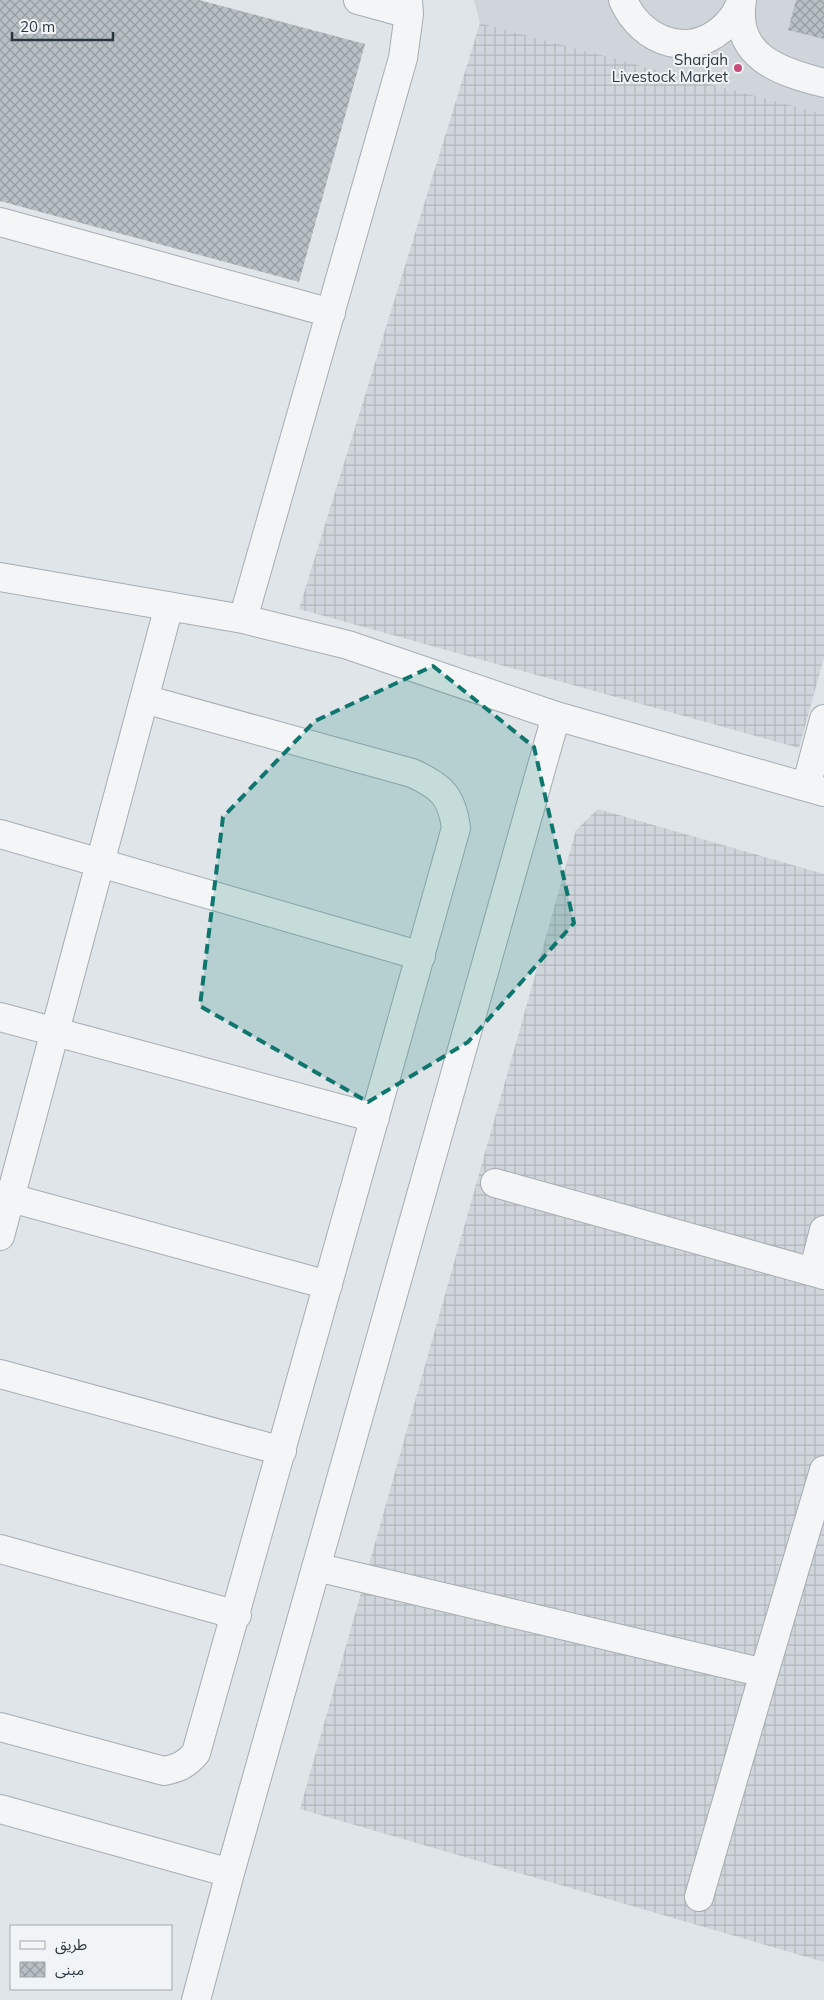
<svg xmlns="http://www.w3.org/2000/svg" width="824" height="2000" font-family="Mulish,'Noto Sans Arabic',sans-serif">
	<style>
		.built { fill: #cfd5da }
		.industrial { fill: url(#industrial-grid) }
		.building { fill: url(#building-cross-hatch) }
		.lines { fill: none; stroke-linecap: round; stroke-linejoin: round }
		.minor-casing { stroke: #a6adb3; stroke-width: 30 }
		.minor { stroke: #f3f5f7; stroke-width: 28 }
		.marked { fill: #0f766e; fill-opacity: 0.2; stroke: #0f766e; stroke-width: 4; stroke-dasharray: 10 6; stroke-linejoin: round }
		.poi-dot { fill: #c74c78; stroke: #f0f4f6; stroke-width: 2 }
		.labels { text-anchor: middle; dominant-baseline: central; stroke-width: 4; stroke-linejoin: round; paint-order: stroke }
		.poi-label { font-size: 15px; fill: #2a363f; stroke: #f0f4f6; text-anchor: end }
	</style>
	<defs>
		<pattern id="industrial-grid" width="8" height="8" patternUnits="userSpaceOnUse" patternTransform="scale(1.25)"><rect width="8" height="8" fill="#cfd5da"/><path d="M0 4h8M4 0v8" fill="none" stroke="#b2b7bc"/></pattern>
		<pattern id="building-cross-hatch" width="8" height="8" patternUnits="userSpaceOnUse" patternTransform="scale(1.25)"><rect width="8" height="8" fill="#b8c0c5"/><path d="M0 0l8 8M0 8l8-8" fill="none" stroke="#969da1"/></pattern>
	</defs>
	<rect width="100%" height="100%" fill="#e0e5e9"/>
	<path class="built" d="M474,0h350v114l-344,-91z"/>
	<path class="industrial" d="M480,23l344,91v544l-25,90 -500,-139z
		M598,809l226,65v1088l-524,-153 276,-979z"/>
	<path class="building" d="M0,0h199l166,44 -66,238 -299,-81z
		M796,0h28v39l-36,-9z"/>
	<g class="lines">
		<defs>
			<path id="minor" d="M358,0l51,14
				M623,0c19,44 71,61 106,22 5,-5 9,-13 12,-20
				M742,0c-9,57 38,72 82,83
				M0,222l331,91
				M0,577l243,42 105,26 208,71 268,76
				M243,619l160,-561 6,-44 -1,-14
				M806,787l18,-68
				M0,834l421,122
				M0,1017l375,101
				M495,1183l329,92
				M0,1195l328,90
				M0,1236l169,-630
				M813,1272l11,-42
				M0,1374l282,77
				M0,1549l237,66
				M316,1567l448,106 -65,224
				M764,1673l60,-203
				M0,1727l164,44c15,-3 23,-7 32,-18l260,-925c-4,-32 -15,-42 -44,-55l-268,-74
				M0,1809l230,64
				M196,2000l34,-127 326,-1157"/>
		</defs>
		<use href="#minor" class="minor-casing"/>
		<use href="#minor" class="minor"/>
	</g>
	<path class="marked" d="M433,666l101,81 40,176 -106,119 -100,60 -168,-96 23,-189 92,-96z"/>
	<circle class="poi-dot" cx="738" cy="68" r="5"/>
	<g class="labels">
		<g class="poi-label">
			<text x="728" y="59">Sharjah<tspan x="728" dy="17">Livestock Market</tspan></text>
		</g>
	</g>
	<rect x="10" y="1925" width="162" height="65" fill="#f0f4f6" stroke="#a1a8ad"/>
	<rect x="20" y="1941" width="25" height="8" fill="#f3f5f7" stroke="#a1a8ad"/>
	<text x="55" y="1950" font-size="15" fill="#2a363f">طريق</text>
	<rect x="20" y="1962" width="25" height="15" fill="url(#building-cross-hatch)" stroke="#a1a8ad"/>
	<text x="55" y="1975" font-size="15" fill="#2a363f">مبنى</text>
	<path d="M12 32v8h101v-8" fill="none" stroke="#2a363f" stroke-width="2.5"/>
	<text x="20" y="32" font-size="15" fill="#2a363f" stroke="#f0f4f6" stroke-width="4" paint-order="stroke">20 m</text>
</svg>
